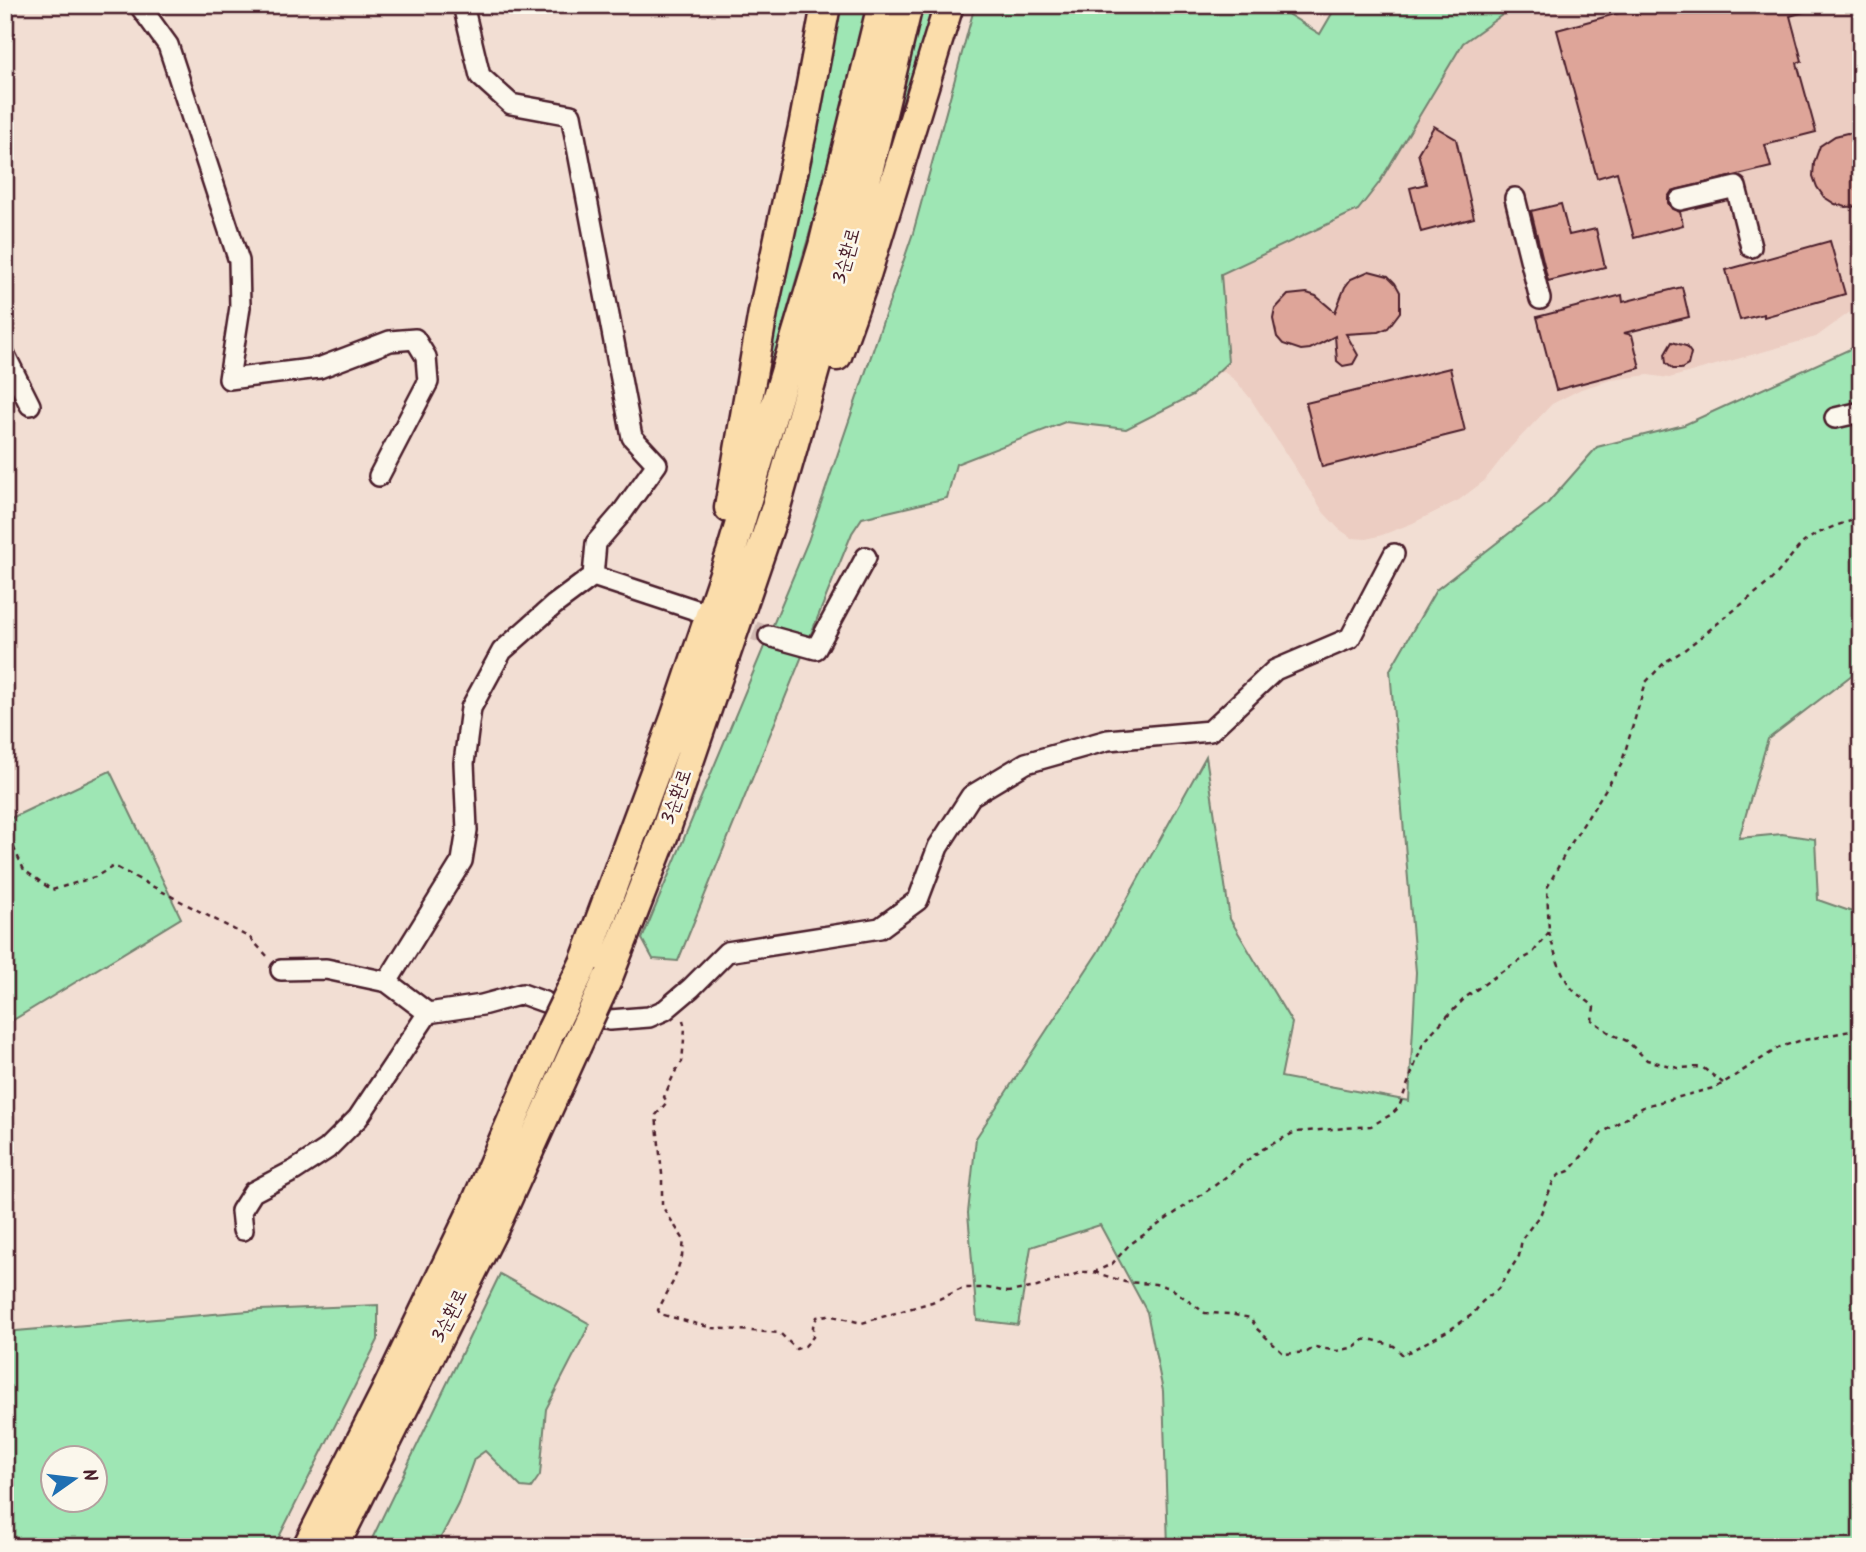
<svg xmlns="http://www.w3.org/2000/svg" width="1866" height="1552" font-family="Kalam,'Poor Story',sans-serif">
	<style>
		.built { fill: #eccdc2 }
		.green { fill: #9ee6b4; stroke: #748270; stroke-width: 2; fill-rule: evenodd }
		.building { fill: #dea599; stroke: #4a1f2b; stroke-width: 2 }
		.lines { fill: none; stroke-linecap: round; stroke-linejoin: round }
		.minor-tunnel { stroke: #d0b8b1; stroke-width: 19; stroke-dasharray: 19 10; stroke-linecap: butt }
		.minor-casing { stroke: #4a1f2b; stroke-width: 24 }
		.highway-casing { stroke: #4a1f2b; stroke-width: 33 }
		.path { stroke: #4a1f2b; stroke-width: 2.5; stroke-dasharray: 5 5; stroke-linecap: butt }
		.minor { stroke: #fbf7ec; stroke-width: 19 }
		.highway { stroke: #fbddab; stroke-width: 28 }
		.highway-bridge-casing { stroke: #4a1f2b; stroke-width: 33; stroke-linecap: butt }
		.highway-bridge { stroke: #fbddab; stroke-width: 28 }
		.labels { text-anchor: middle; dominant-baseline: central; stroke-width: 5; stroke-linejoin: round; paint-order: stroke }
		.street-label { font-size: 19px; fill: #4a1f2b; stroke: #fbf7ec }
	</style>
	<rect width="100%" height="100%" fill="#f2ded3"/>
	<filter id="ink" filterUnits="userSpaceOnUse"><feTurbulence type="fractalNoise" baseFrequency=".0143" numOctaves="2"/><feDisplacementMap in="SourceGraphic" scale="14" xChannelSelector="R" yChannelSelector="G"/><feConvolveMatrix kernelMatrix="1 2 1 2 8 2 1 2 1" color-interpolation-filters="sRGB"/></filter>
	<g filter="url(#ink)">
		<path class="built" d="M1427,5h434v299l-45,33 -147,41 -21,-3 -37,5 -30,9 -29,15 -42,44 -26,33 -25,19 -46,23 -31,12 -15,4 -15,-1 -13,-9 -15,-16 -74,-115 -14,-17 -12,-9 -18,3 -122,-151z"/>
		<path class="green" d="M836,5h35l-21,88 -86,298 -7,-1z
			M920,5h18l-106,355z
			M975,5h298l47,29 17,-29h179l-53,38 -84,140 -21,27 -137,64 7,88 -35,33 -67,34 -61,-7 -109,42 -9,34 -85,20 -10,15 -174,428 -25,-2 -11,-20 166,-398 105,-308z
			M1861,344v324l-93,71 -29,99 43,-4 33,5 3,61 43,15v632h-693l-5,-156 -16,-79 -47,-87 -69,22 -13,78 -41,-5 -9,-107 8,-75 122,-186 108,-196 24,163 62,104 -11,54 128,24 7,-129 -26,-302 46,-80 111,-86 50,-57 87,-22z
			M110,771l71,147 -176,107v-204z
			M500,1274l90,50 -44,85 -6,66 -9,13 -10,-1 -36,-36 -11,8 -16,45 -22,43h-68z
			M378,1305v35l-104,207h-269v-215l255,-22zM52,1458h42v42h-42z"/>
		<path class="building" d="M1648,5h165l1,4 -24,7 12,45 -5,2 19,69 -51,13 6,22 -99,24 -4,6v6l4,6 8,3 3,13 -49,13 -17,-66 -20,6 -40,-148z
			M1434,126l22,13 18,79 -53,14 -11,-44 16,-4 -8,-31z
			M1847,133l14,1v72l-15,1 -11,-3 -11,-7 -7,-10 -4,-11 1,-13 6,-17 15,-10z
			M1561,204l8,31 27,-6 9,38 -57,14 -17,-70z
			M1830,241l15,53 -81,23v-3l-24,6 -14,-50z
			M1369,271l19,5 7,7 5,9v20l-12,16 -10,4 -32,2 12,21 -5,9 -10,2 -6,-5 -2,-25 -25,13 -9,1 -18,-6 -6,-7 -4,-18 2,-10 13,-14 19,-2 9,3 19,16 10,-25 6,-8z
			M1682,287l7,30 -65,16 8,2 8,33 -84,22 -19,-73 85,-22 1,7z
			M1672,342l14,4 5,7 -3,12 -7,4h-8l-7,-6 -1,-9z
			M1450,368l15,63 -143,36 -16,-64z"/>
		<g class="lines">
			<path class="minor-tunnel" d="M727,621l42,15"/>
			<defs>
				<path id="minor" d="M139,5l29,40 71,216 1,46 -11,72 90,-11 71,-27 25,-2 11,18 2,25 -49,94
					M1515,198l25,101
					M1680,200l56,-13 15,60
					M5,355l25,50
					M1835,418l26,-6
					M593,576l106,35
					M769,636l47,13 50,-92
					M281,970l45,-1 61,13 75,-121 5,-31 -3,-67 7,-55 31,-57 52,-46 39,-29 3,-33 25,-29 36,-50 -25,-27 -61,-322 -60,-11 -31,-28 -17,-71
					M387,982l41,31
					M243,1230l-2,-19 12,-19 42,-22 32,-21 31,-31 70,-105 54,-8 40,-11 42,15 46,11 39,-3 16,-7 26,-22 36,-36 153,-24 38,-28 20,-53 33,-51 55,-33 82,-23 102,-9 65,-61 75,-32 44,-84"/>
				<path id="highway" d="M837,356l30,-84 82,-267
					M729,508l34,-196 40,-185 23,-122
					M584,963l90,-242 57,-168 92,-307 59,-241
					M607,980l59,-151 109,-319 77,-271 56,-234
					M307,1547l78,-154 87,-181 80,-183
					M334,1547l162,-323 80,-177"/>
			</defs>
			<use href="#minor" class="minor-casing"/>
			<use href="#highway" class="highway-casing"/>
			<path class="path" d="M5,829l19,41 28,20 43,-13 19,-11 136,72 20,21
				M1549,932c5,19 11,42 24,58 5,6 15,10 21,17l-2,13 19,14 16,7 20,19 31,8 24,-1 21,16
				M683,1020l2,8 -3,34c-9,10 -12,23 -18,35l3,5 -11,13 6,59v32l22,34 -2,16 -8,24 -16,30 2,4 52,14 68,5 16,16 9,-3 8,-9v-11l4,-9 11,-2 34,8 70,-21 32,-14h23l21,4 29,-5 45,-15h12l18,-8 17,-19 85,-59 47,-36 34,-18 76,-6 21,-12 7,-7 23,-61 11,-15 33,-34 41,-29 25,-14 17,-22 -2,-44 20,-38 54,-85 25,-83 19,-20 18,-11 84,-67c13,-12 21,-25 33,-38 10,-12 45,-25 61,-27
				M1094,1272l31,10 30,2 16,4 34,25 24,1 22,4 5,10 28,26 23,-2 8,-5 22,4 18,-4 9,-7 6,-1 24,7 9,9 48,-26 22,-15 9,-12 16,-13 21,-33 3,-17 19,-26 12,-31 6,-7 10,-4 33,-38 43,-27 72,-19 63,-40 19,-6 62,-12"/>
			<use href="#minor" class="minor"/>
			<use href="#highway" class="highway"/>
			<defs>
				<path id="highway-bridge" d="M552,1029l32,-66
					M576,1047l31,-67"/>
			</defs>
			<use href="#highway-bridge" class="highway-bridge-casing"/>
			<use href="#highway-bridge" class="highway-bridge"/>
		</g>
	</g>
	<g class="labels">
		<g class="street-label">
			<text transform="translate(847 256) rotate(-75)">3순환로</text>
			<text transform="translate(677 797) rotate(-71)">3순환로</text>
			<text transform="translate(450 1316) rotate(-64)">3순환로</text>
		</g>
	</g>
	<rect width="1866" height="1552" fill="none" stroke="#fbf7ec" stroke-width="28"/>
	<rect x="14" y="14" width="1838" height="1524" fill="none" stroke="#4a1f2b" stroke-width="2.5" filter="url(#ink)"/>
	<g transform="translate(74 1479) rotate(76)"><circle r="33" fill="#fbf7ec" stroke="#b4a19f" stroke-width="2"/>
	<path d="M0-5L12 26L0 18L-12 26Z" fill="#1f6fb2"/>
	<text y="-10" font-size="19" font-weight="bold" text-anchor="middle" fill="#4a1f2b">N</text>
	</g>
</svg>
